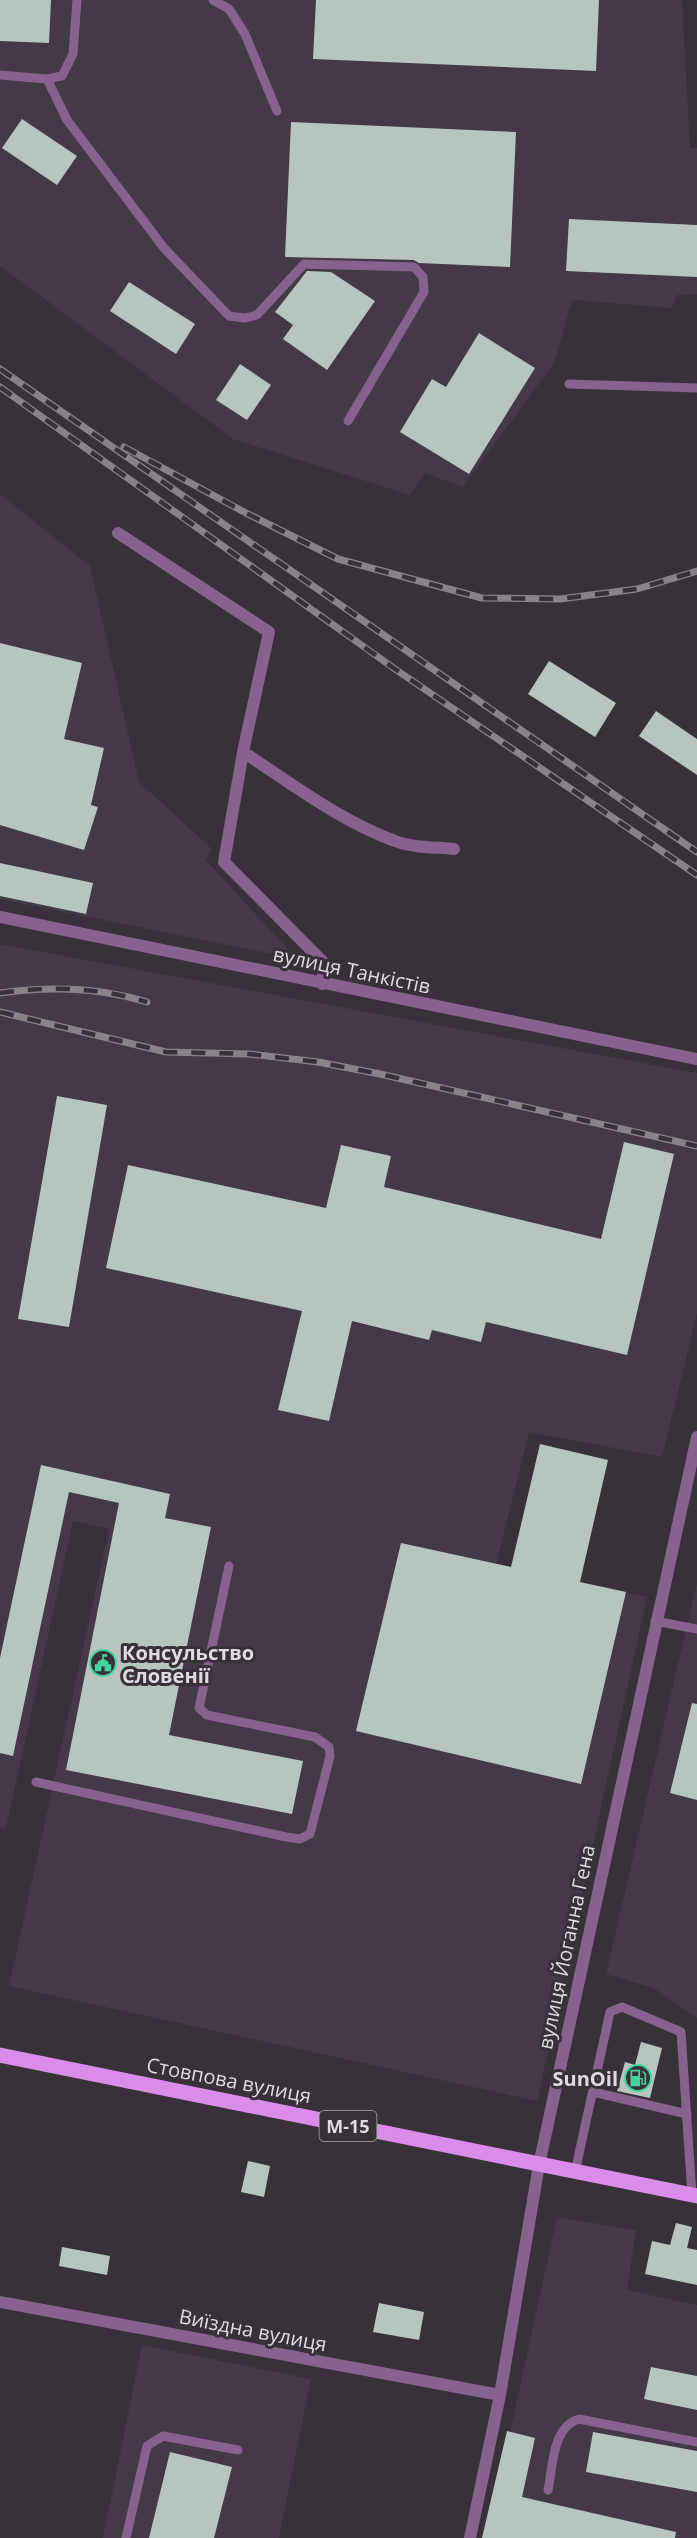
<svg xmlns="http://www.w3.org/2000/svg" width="697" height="2538" font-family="'Open Sans',sans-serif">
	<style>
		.built { fill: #443946 }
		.building { fill: #b8c5be }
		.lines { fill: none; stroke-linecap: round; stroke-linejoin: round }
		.service { stroke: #87628e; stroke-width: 9 }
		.minor { stroke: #87628e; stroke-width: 12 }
		.primary { stroke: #d98ce8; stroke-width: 15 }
		.rail-casing { stroke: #888389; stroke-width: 7 }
		.rail { stroke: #383139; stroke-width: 4.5; stroke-dasharray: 14; stroke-linecap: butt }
		.labels { text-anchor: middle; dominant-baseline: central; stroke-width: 6; stroke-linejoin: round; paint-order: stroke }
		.shield { fill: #383139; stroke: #ada8ae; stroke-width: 1.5 }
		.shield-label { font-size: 18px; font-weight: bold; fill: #dfdbe0 }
		.street-label { font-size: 20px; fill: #dfdbe0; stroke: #383139 }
		.poi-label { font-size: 20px; font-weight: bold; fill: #dfdbe0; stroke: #383139; text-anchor: start }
	</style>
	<rect width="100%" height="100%" fill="#383139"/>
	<path class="built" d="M0,0h682l8,148h7v146l-20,1 -5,13 -100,-8 -18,63 -91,124 -38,-14 -15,22 -177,-56 -233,-173z
		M0,494l90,72 49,216 73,67 -6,11 91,99 -297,-60z
		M0,944l697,129v240l-35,144 -133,-25 -33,132 151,33 -110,504 -528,-115 100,-457 -36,-8 -67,307 -6,-1z
		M697,1582v436l-43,-30 -48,-14z
		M557,2217l79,13 -9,60 70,15v233h-210z
		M142,2345l169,34 -32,159h-176z"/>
	<path class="building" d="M0,0h51l-2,43 -49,-2z
		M316,0h283l-3,71 -283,-12z
		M22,119l55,37 -20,29 -55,-37z
		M291,122l225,10 -6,135 -91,-4 -5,-3 -129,-3z
		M569,219l128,6v52l-131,-6z
		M307,271l24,1 44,29 -48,69 -44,-31 10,-14 -18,-13z
		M129,282l66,42 -19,30 -66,-43z
		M479,333l56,35 -66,106 -69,-42 32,-53 14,8z
		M240,364l31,21 -24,35 -31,-20z
		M0,643l82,20 -18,76 40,9 -13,57 7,2 -14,43 -84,-25z
		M549,661l67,42 -21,34 -67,-43z
		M656,711l41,28v36l-58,-39z
		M0,863l93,20 -7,31 -86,-18z
		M57,1096l50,9 -38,222 -51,-8z
		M624,1142l50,12 -47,201 -141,-33 -5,20 -49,-12 -3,10 -77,-19 -23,100 -51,-11 24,-99 -196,-43 22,-103 198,43 15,-63 50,11 -7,31 217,52z
		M540,1444l68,16 -28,122 46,10 -45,192 -225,-53 45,-188 110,24z
		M41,1465l129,29 -5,24 46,9 -42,208 134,26 -11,53 -226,-44 53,-267 -50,-11 -56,264 -13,-3v-95z
		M692,1703l5,1v96l-27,-7z
		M641,2042l21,6 -12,50 -33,-7 8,-29 10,3z
		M248,2161l22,5 -6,31 -23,-5z
		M676,2223l16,4 -5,21 10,2v35l-52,-11 7,-33 18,4z
		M62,2247l48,9 -3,19 -48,-9z
		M379,2303l45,9 -5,28 -46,-8z
		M651,2367l46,9v34l-53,-11z
		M507,2431l28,7 -13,59 154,35 -1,6h-193z
		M593,2432l104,19v41l-111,-20z
		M170,2452l62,15 -18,71h-65z"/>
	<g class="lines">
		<path class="service" d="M213,0l16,9 16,25 32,77
			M0,75l47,4 15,-3 11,-22 4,-54
			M47,79l20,41 97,128 65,68 16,2 12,-3 47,-51 110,3 9,10 1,15 -76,129
			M569,384l128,4
			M655,1621l42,8
			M36,1782l250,55 14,2 10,-5 20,-78 -1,-9 -14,-10 -108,-22 -8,-7 30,-142
			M593,2092l94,22
			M575,2172l35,-160 12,-5 59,25 11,163
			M548,2490c5,-24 4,-63 31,-71l118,23
			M126,2538l21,-92 16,-10 75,14"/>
		<path class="minor" d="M118,533l151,99 -26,120 -19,110 100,101 -2,21
			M243,752c48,31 97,69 152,89 18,7 40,6 59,8
			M0,917l697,142
			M0,2302l500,93
			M470,2538l30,-143 39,-230 158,-728"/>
		<path class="primary" d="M0,2055l697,141"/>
		<defs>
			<path id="rail" d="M0,369l697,483
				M0,387l395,282 302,206
				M124,447l122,66 92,46 144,39 78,1 77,-10 60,-18
				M0,993c50,-7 98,-6 147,9
				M0,1012l166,40 83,2 69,8 62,12 317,72"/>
		</defs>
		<use href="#rail" class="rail-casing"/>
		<use href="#rail" class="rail"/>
	</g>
	<defs>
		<symbol id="civic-ring" viewBox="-11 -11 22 22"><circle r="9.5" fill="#383139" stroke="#45d49f" stroke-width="1.5"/><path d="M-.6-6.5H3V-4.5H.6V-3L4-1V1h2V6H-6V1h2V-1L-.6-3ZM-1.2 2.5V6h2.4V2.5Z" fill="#45d49f"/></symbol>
		<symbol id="fuel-ring" viewBox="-11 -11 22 22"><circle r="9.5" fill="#383139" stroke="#45d49f" stroke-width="1.5"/><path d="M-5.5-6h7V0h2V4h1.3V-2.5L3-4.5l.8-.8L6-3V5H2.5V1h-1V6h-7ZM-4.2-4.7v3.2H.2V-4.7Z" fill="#45d49f"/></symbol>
	</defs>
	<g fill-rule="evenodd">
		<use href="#civic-ring" x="88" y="1648" width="30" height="30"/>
		<use href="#fuel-ring" x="623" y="2063" width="30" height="30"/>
	</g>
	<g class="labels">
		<rect class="shield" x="319.5" y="2111" width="57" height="30" rx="4.5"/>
		<g class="shield-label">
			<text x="348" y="2126">М-15</text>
		</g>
		<g class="street-label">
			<text transform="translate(352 970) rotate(12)">вулиця Танкістів</text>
			<text transform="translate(566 1947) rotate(-78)">вулиця Йоганна Гена</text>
			<text transform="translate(229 2080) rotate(11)">Стовпова вулиця</text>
			<text transform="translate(253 2330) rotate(11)">Виїздна вулиця</text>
		</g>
		<g class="poi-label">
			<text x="122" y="1652">Консульство<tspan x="122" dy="23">Словенії</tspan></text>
			<text x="618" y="2078" text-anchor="end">SunOil</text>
		</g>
	</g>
</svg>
